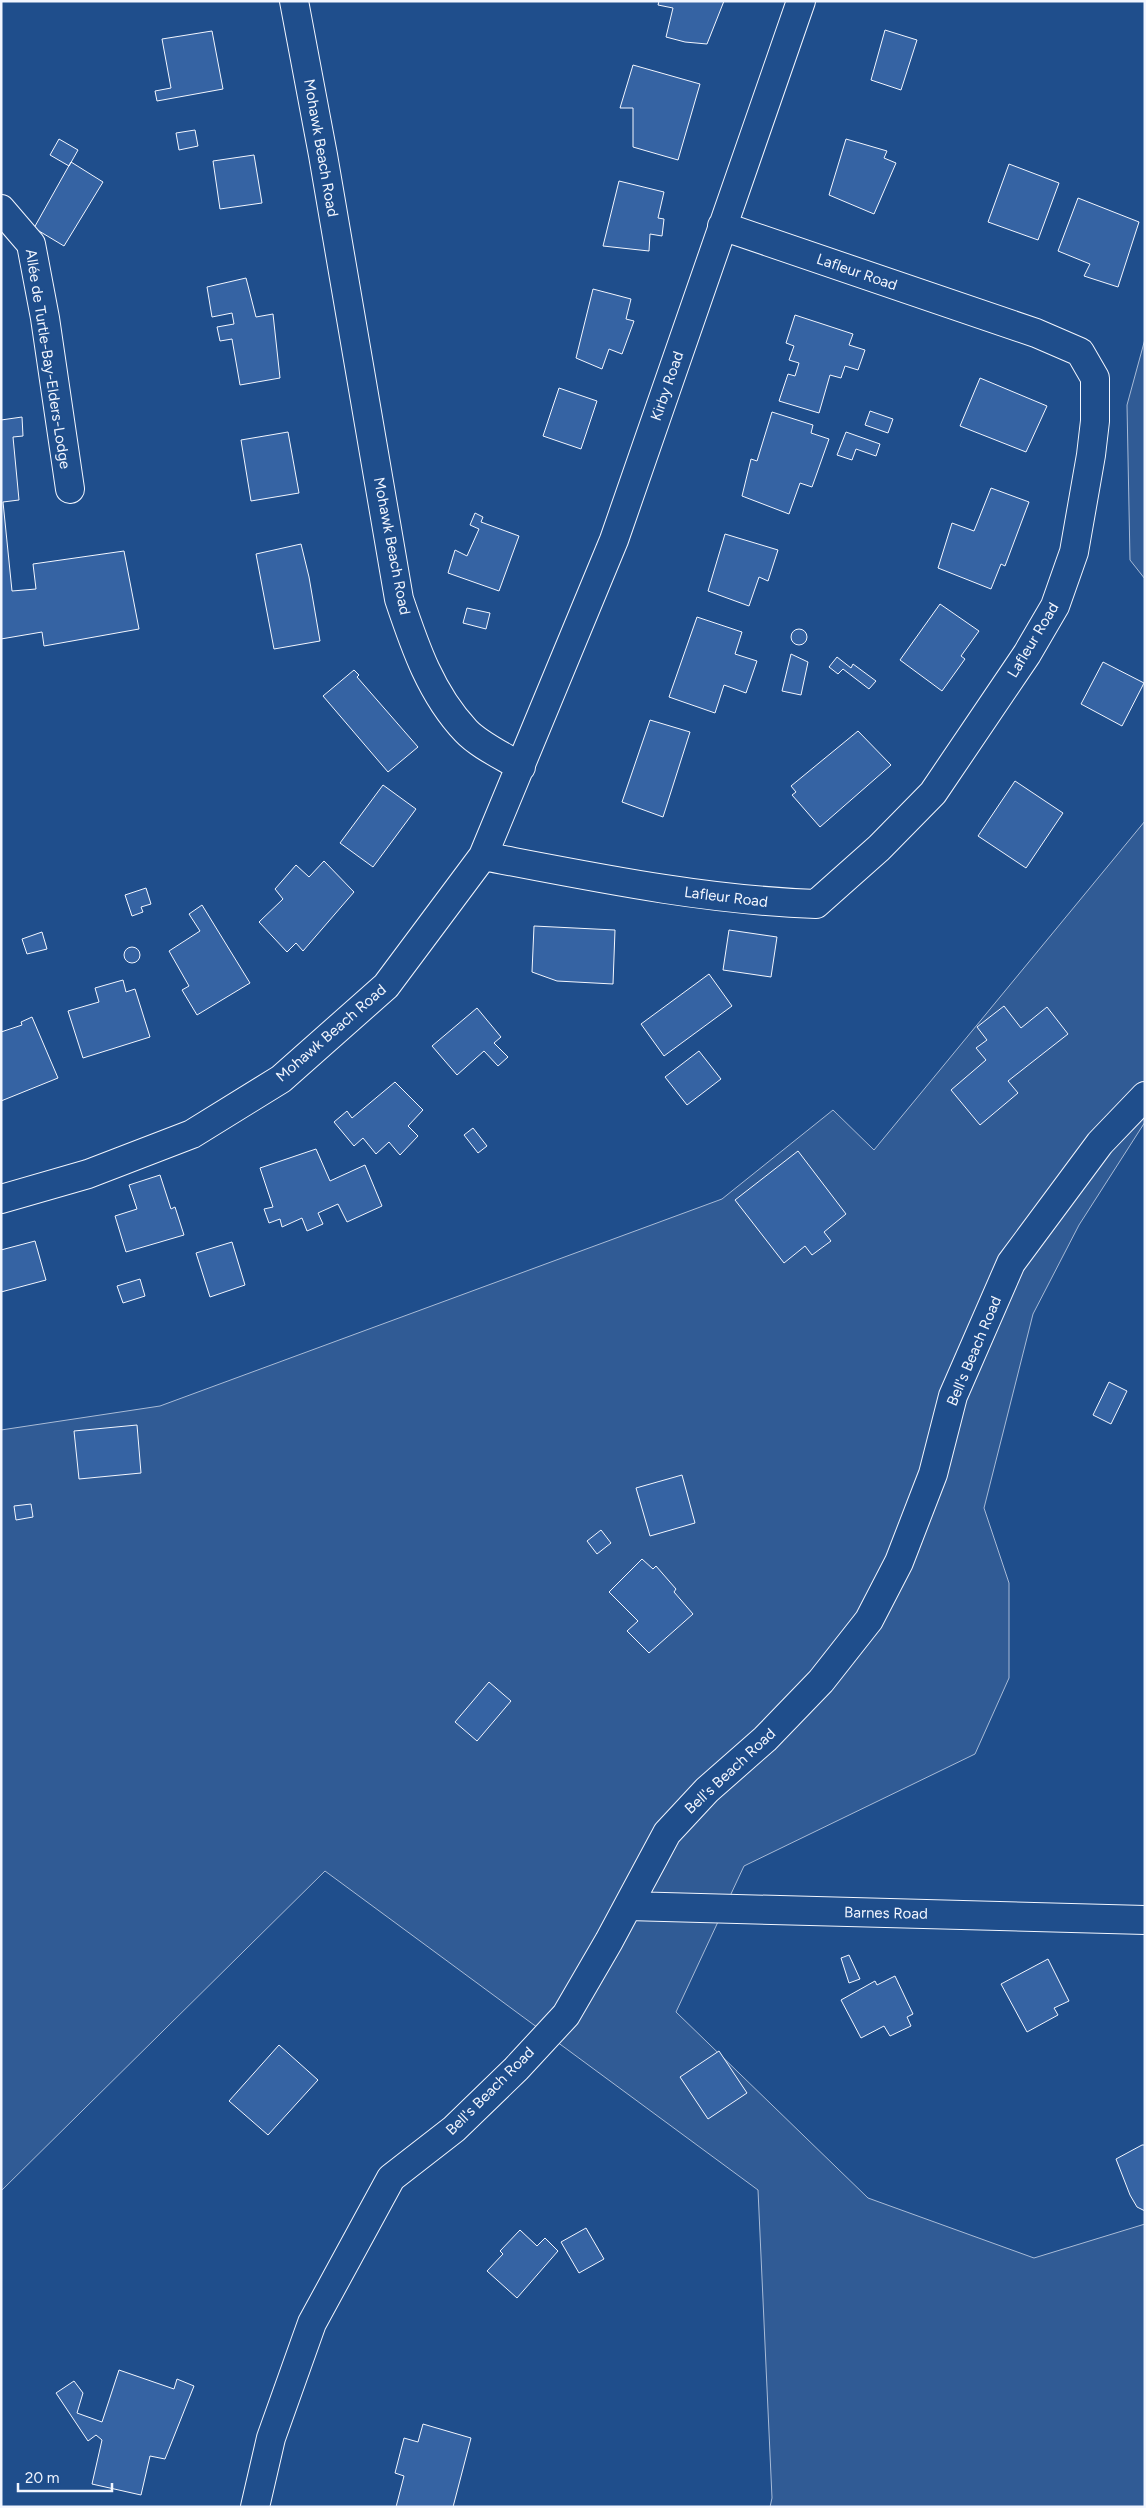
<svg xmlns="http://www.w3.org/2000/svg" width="1146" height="2508" font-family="Figtree,sans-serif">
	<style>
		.built { fill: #305b95; stroke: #a8bbd7 }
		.building { fill: #3563a3; stroke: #f2f6ff }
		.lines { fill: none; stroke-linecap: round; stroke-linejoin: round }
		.street-casing { stroke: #f2f6ff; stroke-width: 30 }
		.street { stroke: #1f4e8c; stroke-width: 28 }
		.labels { text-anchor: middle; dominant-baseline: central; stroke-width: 4; stroke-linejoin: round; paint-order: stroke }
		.street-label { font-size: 15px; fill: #f2f6ff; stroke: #1f4e8c }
	</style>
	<rect width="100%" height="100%" fill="#1f4e8c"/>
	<path class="built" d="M1145,339v240l-15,-19 -3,-155z
		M1145,821v301l-66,103 -46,89 -49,194 25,75v95l-34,76 -231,112 -68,146 192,186 166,60 111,-34v283h-375l2,-9 -14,-308 -433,-319 -324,320v-761l159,-24 562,-207 111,-89 41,40z"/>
	<path class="building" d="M659,1h65l-17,43 -22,-2 -19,-5 7,-29 -15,-3z
		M885,30l32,10 -16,50 -30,-10z
		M212,31l11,58 -66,12 -2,-10 16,-3 -9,-49z
		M633,65l67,19 -22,76 -45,-13v-39h-13z
		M195,130l3,16 -19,4 -3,-17z
		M59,139l19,11 -9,16 -19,-11z
		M846,139l41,12 -3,7 12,5 -22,51 -45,-19z
		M254,155l8,48 -42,6 -7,-48z
		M71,162l32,20 -39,64 -30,-18z
		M1009,164l50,19 -21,57 -50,-18z
		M619,181l45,11 -6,26 6,1 -2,17 -12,-2 -1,17 -46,-5z
		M1078,198l61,24 -21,65 -34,-11 6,-12 -32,-13z
		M246,278l10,39 17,-3 7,64 -40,7 -8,-46 -12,2 -3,-14 17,-3 -2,-11 -20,4 -5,-30z
		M593,289l38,10 -5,20 8,2 -12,33 -13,-5 -7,20 -26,-11z
		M795,315l58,19 -4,11 16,5 -7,20 -13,-4 -4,12 -11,-3 -11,38 -40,-12 9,-27 7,2 4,-13 -10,-3 5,-14 -8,-3z
		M980,378l67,28 -21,46 -66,-26z
		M559,388l38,13 -16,48 -38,-13z
		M870,411l23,8 -5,14 -23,-8z
		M772,412l41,13 -2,8 18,6 -17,48 -12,-4 -11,31 -47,-18 9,-37 6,2z
		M22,417l1,19 -10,1 6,63 -16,2 9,89 24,-2 -3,-25 91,-13 15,78 -95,17 -2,-14 -41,7v-219z
		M288,432l11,61 -48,8 -10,-61z
		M846,432l34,12 -4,12 -20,-7 -4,11 -15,-5z
		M991,488l38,14 -24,64 -4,-2 -10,25 -53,-21 14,-45 22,8z
		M475,513l8,4 -2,5 38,14 -20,55 -51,-18 7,-23 12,6 12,-27 -9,-4z
		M725,534l53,16 -10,31 -9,-4 -10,29 -41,-15z
		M301,544l8,33 11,64 -46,8 -18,-95z
		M940,604l39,27 -18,25 4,3 -23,32 -42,-31z
		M467,608l23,5 -4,16 -23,-6z
		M697,617l45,15 -7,22 22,7 -11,32 -22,-8 -9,28 -46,-16z
		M791 637a8 8 0 1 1 16 0a8 8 0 1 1-16 0Z
		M791,654l17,8 -7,33 -19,-4z
		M837,657l14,11 2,-4 23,17 -7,8 -26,-20 -5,5 -9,-7z
		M1103,662l41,21 -22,43 -41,-22z
		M354,670l5,5 -2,2 61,70 -30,25 -65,-76z
		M650,720l40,12 -27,85 -41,-15z
		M858,731l33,34 -71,62 -28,-32 4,-3 -5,-6z
		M1015,781l48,32 -37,55 -48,-32z
		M383,785l33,24 -43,58 -33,-24z
		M324,861l30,31 -51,59 -7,-8 -9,9 -28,-30 24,-23 -8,-10 21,-24 13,12z
		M146,888l5,16 -10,3 2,5 -11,4 -7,-21z
		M202,905l48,78 -53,32 -15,-25 7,-4 -20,-35 31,-20 -11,-17z
		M534,926l81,4 -2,54 -56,-3 -25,-9z
		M729,930l48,7 -6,40 -48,-7z
		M42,932l5,17 -20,5 -5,-15z
		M124 955a8 8 0 1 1 16 0a8 8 0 1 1-16 0Z
		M709,974l23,32 -68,50 -23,-32z
		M123,980l3,12 9,-3 15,48 -67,21 -15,-47 31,-9 -4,-14z
		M1004,1006l17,22 26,-21 21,27 -60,47 10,12 -38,32 -29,-35 35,-30 -10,-12 11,-8 -10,-13z
		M477,1008l24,29 -7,6 14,14 -10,9 -14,-15 -27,24 -25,-29z
		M32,1017l26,61 -57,23v-69l21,-7 -1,-3z
		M699,1051l22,28 -34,26 -22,-28z
		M395,1082l28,28 -15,16 10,10 -18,19 -11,-13 -13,12 -13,-16 -9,8 -20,-24 13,-11 5,7z
		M473,1128l14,18 -9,7 -14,-18z
		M316,1149l14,32 35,-16 17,41 -35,16 -9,-18 -20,9 5,11 -16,7 -5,-13 -20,9 -2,-8 -11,4 -5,-14 9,-2 -13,-39z
		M798,1151l48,63 -22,18 7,9 -19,14 -7,-9 -21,17 -49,-63z
		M160,1175l11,34 4,-2 9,28 -58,17 -11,-36 22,-7 -8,-24z
		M35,1241l11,39 -45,12v-42z
		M232,1242l13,43 -35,12 -14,-44z
		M140,1279l5,17 -22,7 -6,-17z
		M1109,1382l18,9 -16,33 -18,-9z
		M137,1425l4,48 -62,6 -5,-48z
		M682,1475l13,48 -45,13 -14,-48z
		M31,1504l2,13 -17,3 -2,-14z
		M601,1530l10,13 -14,11 -10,-13z
		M642,1559l11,10 3,-3 20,23 -2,3 19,22 -44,39 -22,-22 11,-10 -29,-29z
		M489,1682l22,19 -34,40 -22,-19z
		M849,1955l11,24 -11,4 -8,-25z
		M1048,1959l21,42 -15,7 4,7 -31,17 -26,-48z
		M895,1976l18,38 -6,3 4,9 -21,10 -6,-10 -23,12 -20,-38 34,-19 2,4z
		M279,2045l39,35 -50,55 -39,-34z
		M719,2051l28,42 -39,26 -28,-42z
		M1142,2145h3v66l-8,-4 -7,-12 -14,-36z
		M586,2228l18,31 -25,14 -18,-31z
		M520,2230l17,16 8,-8 13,13 -41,47 -30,-27 16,-17 -3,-3z
		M119,2370l55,19 3,-10 17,7 -29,73 -15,-3 -9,39 -49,-11 10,-44 -6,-5 -8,6 -32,-48 18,-12 9,12 -6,20 25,9z
		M423,2424l48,14 -18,69h-57l8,-31 -9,-3 9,-35 14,4z"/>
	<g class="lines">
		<defs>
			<path id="street" d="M294,1l29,154 76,444c16,48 32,95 67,132 13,14 39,26 55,36
				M1,209l30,35 14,74 25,171
				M483,856c110,21 220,44 333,48l63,-56 54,-55 94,-139 28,-48 19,-54 17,-97 4,-34v-43l-15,-26 -44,-19 -314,-107
				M1,1199l87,-25 104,-40 89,-55 105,-93 97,-130 131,-316 187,-539
				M628,1906l517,14
				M255,2507l16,-69 41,-115 79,-145 63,-49 62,-60 50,-54 43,-74 58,-108 40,-43 58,-51 56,-58 48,-61 30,-58 34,-88 20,-78 58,-133 89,-120 45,-47"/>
		</defs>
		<use href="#street" class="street-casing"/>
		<use href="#street" class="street"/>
	</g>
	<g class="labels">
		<g class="street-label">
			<text transform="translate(321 148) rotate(80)">Mohawk Beach Road</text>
			<text transform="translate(857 272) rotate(19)">Lafleur Road</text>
			<text transform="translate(48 359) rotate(81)">Allée de Turtle-Bay-Elders-Lodge</text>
			<text transform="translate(667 386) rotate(-71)">Kirby Road</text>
			<text transform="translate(392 546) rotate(79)">Mohawk Beach Road</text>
			<text transform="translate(1033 640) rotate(-59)">Lafleur Road</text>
			<text transform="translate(726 897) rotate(7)">Lafleur Road</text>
			<text transform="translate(331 1033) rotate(-41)">Mohawk Beach Road</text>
			<text transform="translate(974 1351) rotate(-67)">Bell's Beach Road</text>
			<text transform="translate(730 1771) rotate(-43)">Bell's Beach Road</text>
			<text transform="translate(886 1913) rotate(1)">Barnes Road</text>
			<text transform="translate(490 2091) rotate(-45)">Bell's Beach Road</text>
		</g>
	</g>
	<rect width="1146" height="2508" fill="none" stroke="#f2f6ff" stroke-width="5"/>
	<path d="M18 2483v8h94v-8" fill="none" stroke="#f2f6ff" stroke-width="2.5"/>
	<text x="25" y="2483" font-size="15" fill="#f2f6ff" stroke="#1f4e8c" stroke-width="4" paint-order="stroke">20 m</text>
</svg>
